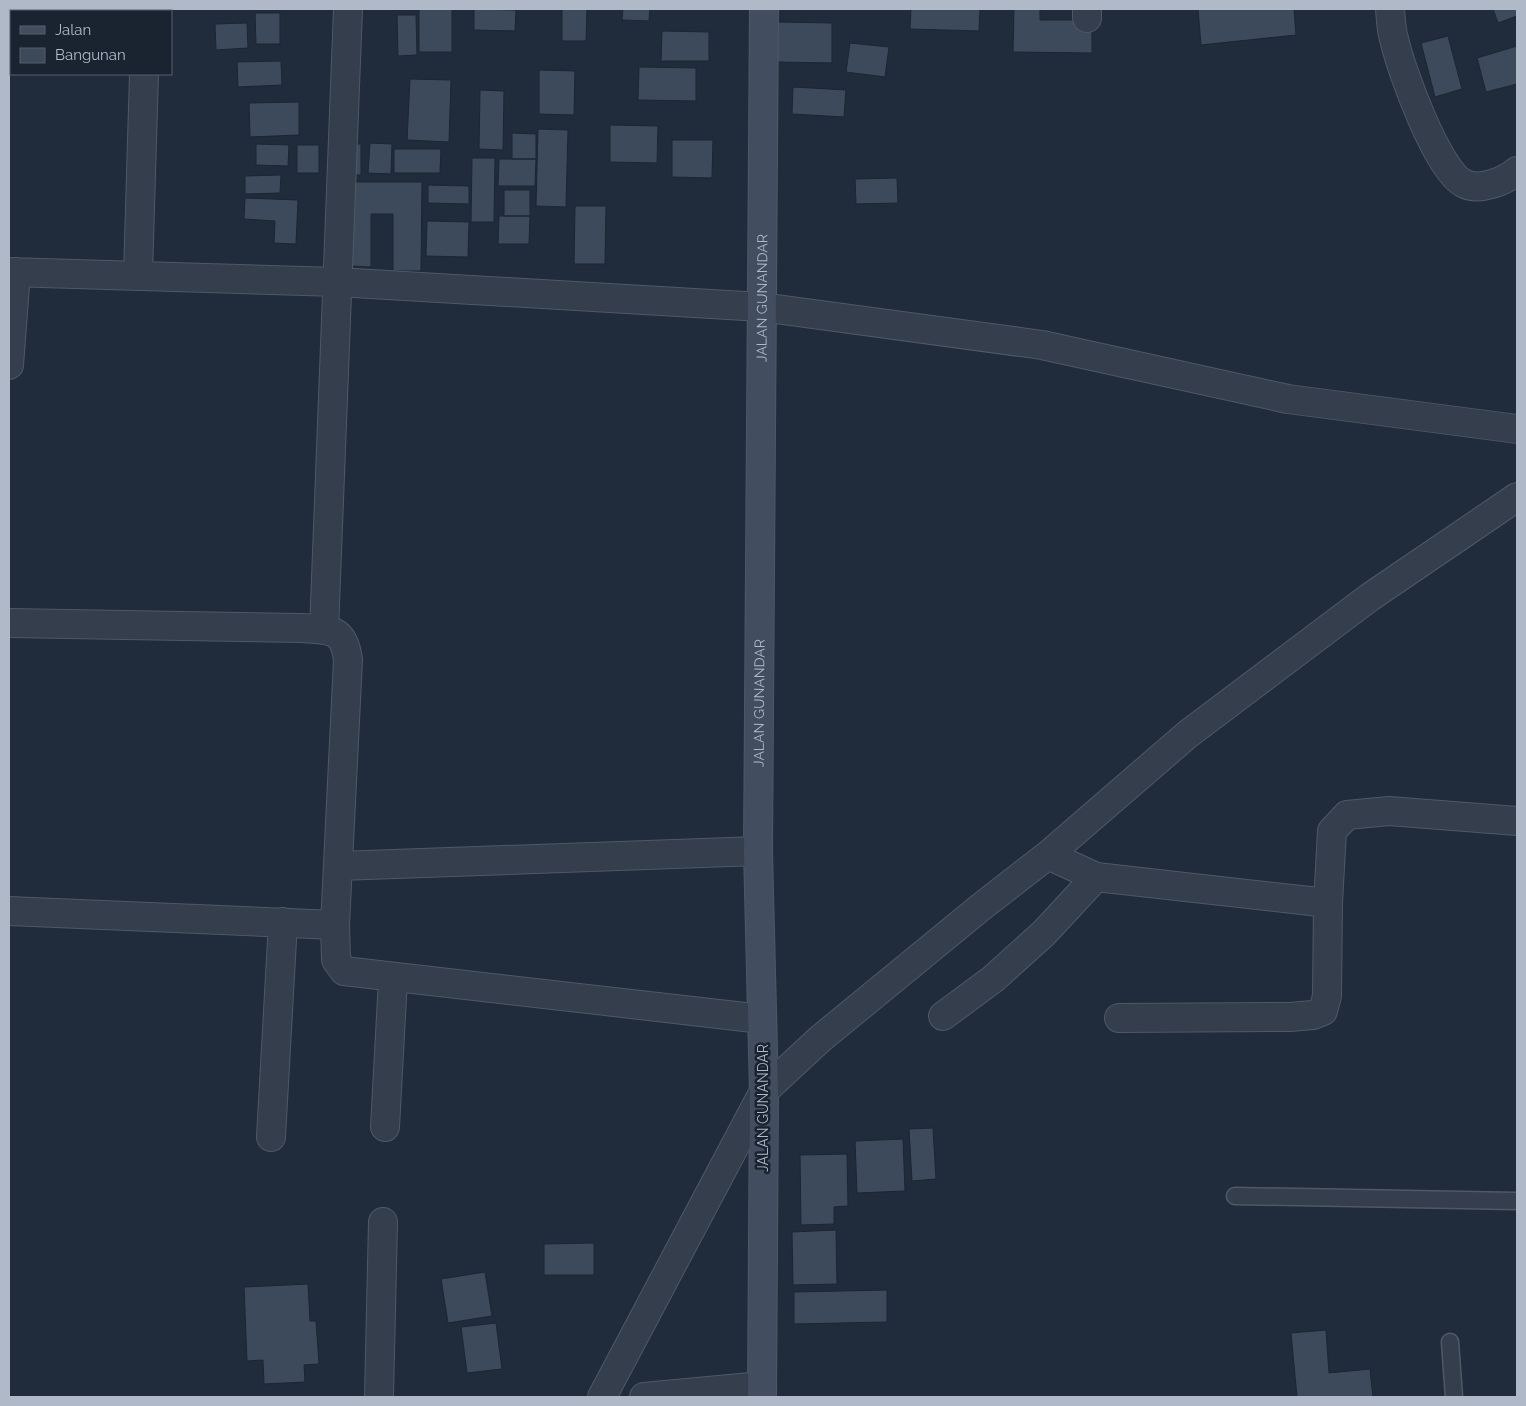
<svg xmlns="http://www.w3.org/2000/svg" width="1526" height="1406" font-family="Raleway,sans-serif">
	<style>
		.building { fill: #3c4a5b; stroke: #1c2532 }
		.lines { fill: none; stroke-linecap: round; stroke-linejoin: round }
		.lane-casing { stroke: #4f5966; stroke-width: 19 }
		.street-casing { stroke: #4f5966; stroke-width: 30 }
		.secondary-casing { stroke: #4f5966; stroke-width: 30 }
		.lane { stroke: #343e4c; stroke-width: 16 }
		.street { stroke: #343e4c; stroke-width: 28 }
		.secondary { stroke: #424d5f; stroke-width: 28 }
		.labels { text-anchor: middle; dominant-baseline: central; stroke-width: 5; stroke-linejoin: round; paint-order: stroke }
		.street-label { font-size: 14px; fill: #afb9c8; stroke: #1a2330 }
	</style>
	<rect width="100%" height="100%" fill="#202c3b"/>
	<path class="building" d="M419,9h33v43h-33z
		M474,9l42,1 -1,21 -41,-1z
		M562,9h25l-1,32h-24z
		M623,9h27l-1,12 -27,-1z
		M911,9h69l-1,22 -69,-2z
		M1014,9h26v11h52v33l-79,-1z
		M1198,9h96l2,26 -95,10z
		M1493,9h24v7l-19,7z
		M255,13h25v31h-24z
		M397,15h19l1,40 -19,1z
		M777,22l55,1v40l-55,-1z
		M247,23l1,25 -32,2 -1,-26z
		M662,31l47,1v29h-48z
		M1448,36l14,53 -27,8 -14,-54z
		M850,43l39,4 -4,30 -39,-5z
		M1517,46v38l-31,8 -9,-34z
		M281,61l1,24 -44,2 -1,-25z
		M639,67l57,1v33l-58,-1z
		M539,70l36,1 -1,44 -35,-1z
		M410,79l41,1 -2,62 -42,-2z
		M793,87l53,3 -2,27 -52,-3z
		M480,90l24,1 -1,59 -24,-1z
		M299,102v33l-49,2 -1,-34z
		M610,125l48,1 -1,37 -47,-1z
		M538,129l30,1 -2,77 -30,-1z
		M512,133l24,1v25h-24z
		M672,140h41l-1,38 -40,-1z
		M370,143l22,1 -1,30 -23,-1z
		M256,144l33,1 -1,21 -32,-1z
		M346,144h15v31h-15z
		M297,145h22v28h-22z
		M394,149h47l-1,24h-46z
		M472,158h23l-1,64h-23z
		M499,159h37l-1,27h-37z
		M281,175l-1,18 -35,1v-18z
		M897,178l1,25 -42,1 -1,-25z
		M348,182h74l-1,89h-28v-57h-22v53l-23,-1z
		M428,185l41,1v18l-41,-1z
		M504,190h26v26h-26z
		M245,198l53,2 -2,44 -22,-1 1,-22 -31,-2z
		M575,206h31l-1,58h-31z
		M499,216h31l-1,28h-31z
		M427,221l42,1 -1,35 -42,-1z
		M933,1128l3,51 -24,2 -3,-52z
		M903,1139l2,52 -48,2 -2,-52z
		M847,1154l1,52 -14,1v17l-33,1 -1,-70z
		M836,1230l1,54 -44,1 -1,-53z
		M594,1243v32h-50v-31z
		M485,1272l7,44 -44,7 -7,-44z
		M308,1284l2,37h6l3,43 -15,1 1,17 -41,2 -1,-24 -16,1 -3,-74z
		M887,1290v32l-93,2v-32z
		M496,1323l6,46 -35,4 -6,-46z
		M1326,1330l3,43 41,-4 3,28h-76l-6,-64z"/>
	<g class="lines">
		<defs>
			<path id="lane" d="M1235,1196l282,5
				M1450,1342l4,55"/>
			<path id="street" d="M1087,9v9
				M1390,9c1,10 1,21 4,30 7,31 43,130 69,144 16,9 42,-2 54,-12
				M146,11v-2
				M9,272l328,10 425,25 280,38 246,54 229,30
				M138,275l6,-201
				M9,365l7,-93
				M9,623l293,5c29,2 42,0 46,32l-13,265 1,35 8,11 418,48
				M324,630l24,-621
				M1048,855l48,22 232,26 4,-72 15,-16 42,-4 128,10
				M339,866l419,-15
				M9,911l326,14
				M943,1016l50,-37 51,-46 52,-56
				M1119,1018l171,-1 23,-2 10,-4 4,-15 1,-93
				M385,1127l8,-148
				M271,1137l12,-215
				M379,1397l4,-175
				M602,1397l162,-306 56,-52 161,-132 67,-52 140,-121 182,-137 147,-100
				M644,1397l118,-11"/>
			<g id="secondary">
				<path id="s1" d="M762,1397l2,-306 -6,-240 6,-842"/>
			</g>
		</defs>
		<use href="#lane" class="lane-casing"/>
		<use href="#street" class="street-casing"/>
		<use href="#secondary" class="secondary-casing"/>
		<use href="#lane" class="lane"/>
		<use href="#street" class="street"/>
		<use href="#secondary" class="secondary"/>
	</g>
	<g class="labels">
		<g class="street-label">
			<text stroke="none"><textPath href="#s1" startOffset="1099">JALAN GUNANDAR</textPath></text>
			<text stroke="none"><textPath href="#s1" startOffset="694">JALAN GUNANDAR</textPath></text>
			<text transform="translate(763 1108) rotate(-90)">JALAN GUNANDAR</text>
		</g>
	</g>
	<rect width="1526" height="1406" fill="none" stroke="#afb9c8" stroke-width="20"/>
	<rect x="10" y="10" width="162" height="65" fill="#1a2330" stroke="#565f6d"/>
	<rect x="20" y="26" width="25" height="8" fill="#424d5f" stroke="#565f6d"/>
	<text x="55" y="35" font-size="15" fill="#afb9c8">Jalan</text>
	<rect x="20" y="48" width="25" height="15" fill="#3c4a5b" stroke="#565f6d"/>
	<text x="55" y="60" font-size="15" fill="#afb9c8">Bangunan</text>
</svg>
